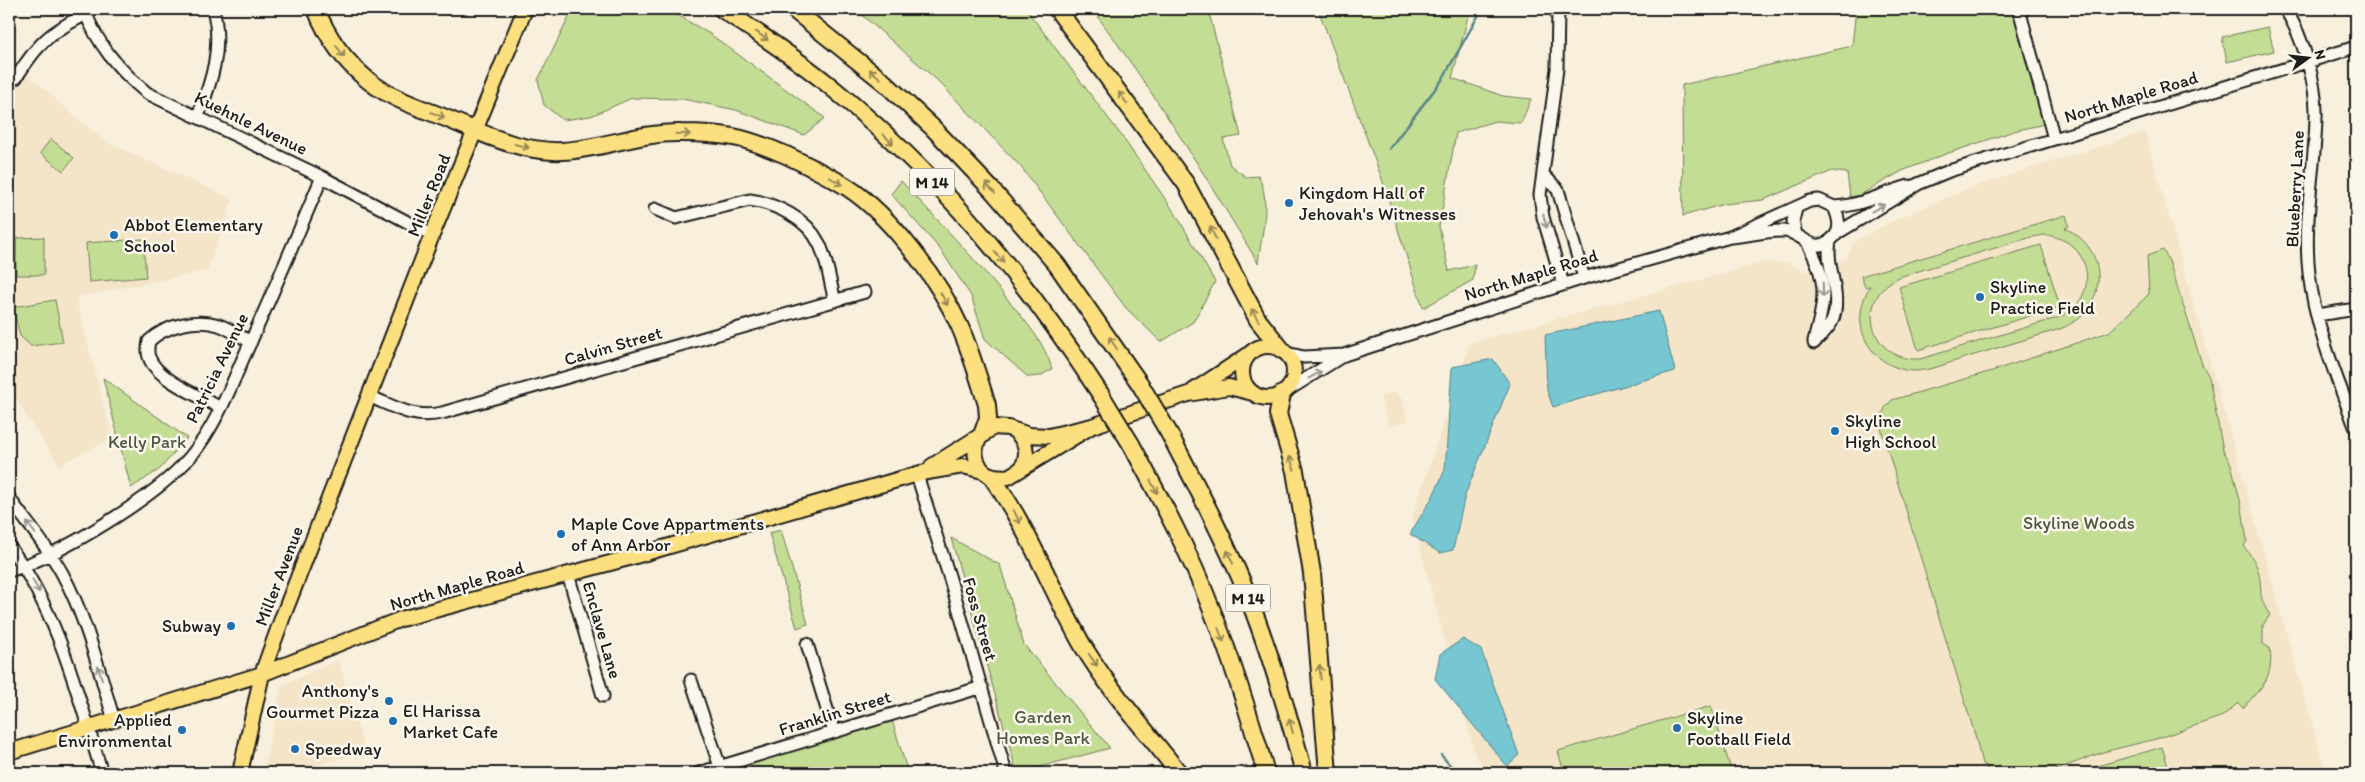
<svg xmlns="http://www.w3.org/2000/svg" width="2365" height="782" font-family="Itim,sans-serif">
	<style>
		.built { fill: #f4e5c9 }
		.green { fill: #c3dd94; stroke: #707c58; fill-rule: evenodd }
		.water { fill: #76c7d1; stroke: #528389 }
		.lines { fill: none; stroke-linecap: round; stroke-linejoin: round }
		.stream { stroke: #528389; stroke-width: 2.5 }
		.minor-casing { stroke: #1c1c1c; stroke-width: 15 }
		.major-casing { stroke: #1c1c1c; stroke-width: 18 }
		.highway-casing { stroke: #1c1c1c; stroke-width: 20 }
		.minor { stroke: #fbf7ec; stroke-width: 11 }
		.major { stroke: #fce080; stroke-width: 14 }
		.highway { stroke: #fce080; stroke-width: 16 }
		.highway-bridge-casing { stroke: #1c1c1c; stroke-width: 20; stroke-linecap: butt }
		.highway-bridge { stroke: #fce080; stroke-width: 16 }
		.oneway { stroke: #978853 }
		.oneway2 { stroke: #97948e }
		.poi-dot { fill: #1f6fb2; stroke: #fbf7ec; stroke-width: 2 }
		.labels { text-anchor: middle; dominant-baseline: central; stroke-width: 5; stroke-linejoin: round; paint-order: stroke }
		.shield { fill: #fbf7ec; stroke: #5f5e5a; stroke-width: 1 }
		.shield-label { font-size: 16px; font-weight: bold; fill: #1c1c1c }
		.street-label { font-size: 18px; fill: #1c1c1c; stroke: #fbf7ec }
		.poi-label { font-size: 18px; fill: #1c1c1c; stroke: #fbf7ec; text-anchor: start }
		.park-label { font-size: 18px; fill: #4e5640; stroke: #fbf7ec }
	</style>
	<rect width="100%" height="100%" fill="#f8efdc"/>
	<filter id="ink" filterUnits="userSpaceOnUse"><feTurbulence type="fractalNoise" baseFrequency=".02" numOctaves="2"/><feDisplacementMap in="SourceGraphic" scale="10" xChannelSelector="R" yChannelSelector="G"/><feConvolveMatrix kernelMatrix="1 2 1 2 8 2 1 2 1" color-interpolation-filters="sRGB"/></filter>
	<g filter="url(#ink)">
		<path class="built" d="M12,61l92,80 129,58 -26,72 -131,26 36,141 -53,27 -50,-76v-324z
			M2145,132l181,641h-839l-12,-18 -63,-237 58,-175 296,-81 23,1 18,9 39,-13 8,-17 33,-18 80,-35z
			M1395,392l7,7 6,22 -19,6 -9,-30z
			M338,660l27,91 -73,22h-29l18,-84 4,-5z"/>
		<path class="green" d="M573,9h94l43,25 115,84 -21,17 -68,-25 -53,-11 -51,-1 -41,18 -28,4 -19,-15 -6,-25z
			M855,9h171l95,126 56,81 38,66 -22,40 -32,20 -35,-34 -105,-141 -84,-87z
			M1092,9h116l33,127 -18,3 7,26 16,12 12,-1c14,23 3,61 0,87 -53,-88 -105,-173 -166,-254z
			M1318,9h152l-18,69 51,18 28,3 -10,24 -26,-2 -39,12 -17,94 10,44 26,-6 -2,15 -50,28 -42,-132z
			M1856,9h163l30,114 -35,8 -71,24 -41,16 -42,24 -10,2 -3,-24 -15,-2 -69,29 -39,4 -41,12 -1,-131 170,-39z
			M2268,27l6,24 -47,11 -5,-25z
			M51,139l23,19 -11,13 -23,-18z
			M901,181c37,39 74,78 108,120 17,21 36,42 43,68l-12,7 -12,1 -43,-38 -14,-43 -31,-47 -49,-55z
			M2066,215l3,11 -4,2c47,22 43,83 -5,101 -32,10 -64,19 -95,29 -17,5 -35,13 -52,13 -20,-1 -38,-13 -47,-30 -9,-18 -6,-38 4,-55l-5,1 -4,-11zM2045,235c49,5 57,66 12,83l-137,41c-52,3 -67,-64 -18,-83l130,-39z
			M44,237v38h-28v-37z
			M143,239l3,38 -57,5 -3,-39z
			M2041,245l19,62 -142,43 -19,-63z
			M2163,250l6,11 33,103 7,13 14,73 8,14 11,44 5,33 -3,5c6,9 13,17 15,28 4,20 -2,21 11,41l-7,10v19l7,4c4,31 -8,38 -27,60l-5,-5 -15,13 -67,23 -53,13 -55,21 -16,-3 -16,3h-31l2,-7 -5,-2 -6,-26 -97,-316 6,-14 7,-8 100,-29 117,-39 40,-38 -2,-38z
			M55,300l8,42 -32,4 -11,-10 -7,-29z
			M103,378l84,60 -27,31 -29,19z
			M781,530l27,94 -11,4 -28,-95z
			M951,538l49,27 24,80 86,103 -93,25z
			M1711,706l21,67h-168l-6,-22z
			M892,720l16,53h-195z
			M2162,747l8,26h-96z"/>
		<path class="water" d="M1659,311l16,60 -122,36 -6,-16 -2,-56z
			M1493,359l17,25 -45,111 -12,55 -13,3 -30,-19 22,-36 13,-28 7,-103z
			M1463,639l18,11 38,105 -12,11 -72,-87 5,-25z"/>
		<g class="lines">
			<path class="stream" d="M1389,149l53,-69 40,-71
				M1441,755l16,18"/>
			<defs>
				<path id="minor" d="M84,9c13,35 34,60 63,84l175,84 110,58
					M1558,9l-1,60 -17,126 3,22 20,67
					M2019,9l35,130
					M2285,9c18,27 32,76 31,108 -1,53 -13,103 -7,156 6,54 28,105 47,156
					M16,78c22,-35 33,-45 70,-64
					M198,116c14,-35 25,-69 15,-107
					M1543,174l15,16 26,88
					M1834,207c27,-1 49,-14 75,-21
					M655,209l21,9 74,-18c14,2 28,7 40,14 37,21 35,50 45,87
					M1796,209l-3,12 3,14
					M1839,232l79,-48 31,-13 407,-124
					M1808,244c21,39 17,55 6,97
					M2317,315l39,-6
					M1814,343c6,-7 16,-15 19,-24 9,-26 -8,-52 -3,-78
					M1286,353l18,4 40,-2 240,-77 146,-41 80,-36 9,-1 15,7c4,9 8,21 1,29 -22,23 -31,-4 -51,-5 -18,-1 -36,5 -54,6
					M1285,392l59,-37
					M371,397c26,11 42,22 71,16l423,-121
					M221,408c-20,-11 -65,-29 -72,-51 -2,-5 -1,-11 0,-16 17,-16 48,-23 70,-16 11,4 22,12 32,17
					M917,475l33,104 56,194
					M9,498c18,25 38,48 53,75 25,46 37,98 52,147
					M9,546c49,66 69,149 93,227
					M9,571c51,-16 146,-73 181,-114 23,-27 38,-63 52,-96 28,-61 54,-123 80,-184
					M568,574l35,122
					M807,644l27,88
					M691,680l29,87
					M699,773l283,-86"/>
				<path id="major" d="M1242 372a26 26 0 1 1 52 0a26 26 0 1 1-52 0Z
					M1193,391l55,-36
					M1015,431c12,11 14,22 7,37
					M980,437c-7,12 -6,23 3,34
					M932,466l62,-39 14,1 21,7 20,1 43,-10 96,-32 41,-7 24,6
					M9,752l253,-78 139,-55 224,-60 296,-86 42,-7 20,5 8,5 17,1 84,-51
					M240,773l22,-99 21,-58 149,-381 93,-226"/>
				<path id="highway" d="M316,9c11,28 29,53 53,72 21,17 49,26 74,36 37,15 78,36 119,34 41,-2 76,-19 119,-18 17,0 36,1 52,4 18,3 36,11 53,18 21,10 42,20 61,32 43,28 92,93 113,140 11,25 19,52 27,78l1,13 -6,17
					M722,9c36,24 74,49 108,77 106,86 197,195 271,309
					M793,9l92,74 48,45 59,62 65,75 83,119
					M1057,9l129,175 72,136 24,30
					M1282,394l-4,20 17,57 17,102 16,200
					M1169,433c26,50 52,99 74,151 25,61 44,125 61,189
					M1131,444c29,54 58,107 80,164 22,54 39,109 55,165
					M991,476c38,53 60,114 92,170 27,45 64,86 96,127"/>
			</defs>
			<use href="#minor" class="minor-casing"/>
			<use href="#major" class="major-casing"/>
			<use href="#highway" class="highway-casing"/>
			<use href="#minor" class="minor"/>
			<use href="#major" class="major"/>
			<use href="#highway" class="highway"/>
			<defs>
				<path id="highway-bridge" d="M1140,384l29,49
					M1101,395l30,49"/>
			</defs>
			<use href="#highway-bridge" class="highway-bridge-casing"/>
			<use href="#highway-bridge" class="highway-bridge"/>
		</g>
		<defs><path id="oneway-shaft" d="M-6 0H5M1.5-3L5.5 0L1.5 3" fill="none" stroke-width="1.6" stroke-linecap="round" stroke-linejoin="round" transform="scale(1.25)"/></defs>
		<g class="oneway">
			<use href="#oneway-shaft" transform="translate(762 36) rotate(36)"/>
			<use href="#oneway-shaft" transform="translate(340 51) rotate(53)"/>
			<use href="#oneway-shaft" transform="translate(875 74) rotate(-140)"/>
			<use href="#oneway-shaft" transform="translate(1123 98) rotate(-126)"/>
			<use href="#oneway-shaft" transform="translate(438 115) rotate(22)"/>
			<use href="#oneway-shaft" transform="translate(683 134) rotate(2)"/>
			<use href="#oneway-shaft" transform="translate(888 139) rotate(43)"/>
			<use href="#oneway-shaft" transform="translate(522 146) rotate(16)"/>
			<use href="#oneway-shaft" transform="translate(836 181) rotate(30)"/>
			<use href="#oneway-shaft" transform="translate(990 188) rotate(-133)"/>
			<use href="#oneway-shaft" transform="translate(1213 233) rotate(-116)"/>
			<use href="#oneway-shaft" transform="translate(999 257) rotate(49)"/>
			<use href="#oneway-shaft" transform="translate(944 299) rotate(61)"/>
			<use href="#oneway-shaft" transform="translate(1255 315) rotate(-120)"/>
			<use href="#oneway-shaft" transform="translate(1113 343) rotate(-123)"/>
			<use href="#oneway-shaft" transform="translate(1292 463) rotate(-109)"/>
			<use href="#oneway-shaft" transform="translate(1154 487) rotate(62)"/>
			<use href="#oneway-shaft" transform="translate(1017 517) rotate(64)"/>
			<use href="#oneway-shaft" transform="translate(1230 557) rotate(-114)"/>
			<use href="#oneway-shaft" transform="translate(1221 635) rotate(69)"/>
			<use href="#oneway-shaft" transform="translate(1093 660) rotate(55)"/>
			<use href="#oneway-shaft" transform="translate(1320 672) rotate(-95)"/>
			<use href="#oneway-shaft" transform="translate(1291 726) rotate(-105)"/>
		</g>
		<g class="oneway2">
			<use href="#oneway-shaft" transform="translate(1878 208) rotate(-28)"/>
			<use href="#oneway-shaft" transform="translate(1545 221) rotate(75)"/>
			<use href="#oneway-shaft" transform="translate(1823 290) rotate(88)"/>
			<use href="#oneway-shaft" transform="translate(1315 375) rotate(-29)"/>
			<use href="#oneway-shaft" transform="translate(31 528) rotate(-127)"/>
			<use href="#oneway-shaft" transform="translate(36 586) rotate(61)"/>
			<use href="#oneway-shaft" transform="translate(100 673) rotate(-106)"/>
		</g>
	</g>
	<g class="poi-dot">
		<circle cx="1289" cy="203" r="5"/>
		<circle cx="114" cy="235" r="5"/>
		<circle cx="1980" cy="297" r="5"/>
		<circle cx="1835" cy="431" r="5"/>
		<circle cx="561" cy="534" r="5"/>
		<circle cx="231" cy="626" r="5"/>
		<circle cx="389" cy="701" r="5"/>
		<circle cx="393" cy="721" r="5"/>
		<circle cx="1677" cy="728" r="5"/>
		<circle cx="182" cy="730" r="5"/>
		<circle cx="295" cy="749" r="5"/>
	</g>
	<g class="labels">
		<g class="shield">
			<rect x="909.5" y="168.5" width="45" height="27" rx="4"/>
			<rect x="1225.5" y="584.5" width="45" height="27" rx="4"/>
		</g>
		<g class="shield-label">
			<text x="932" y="182">M 14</text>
			<text x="1248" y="598">M 14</text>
		</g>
		<g class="street-label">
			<text transform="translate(2131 97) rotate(-17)">North Maple Road</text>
			<text transform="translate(251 123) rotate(26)">Kuehnle Avenue</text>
			<text transform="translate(2295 189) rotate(-87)">Blueberry Lane</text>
			<text transform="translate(429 195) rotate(-68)">Miller Road</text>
			<text transform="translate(1531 275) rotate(-17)">North Maple Road</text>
			<text transform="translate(613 346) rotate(-16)">Calvin Street</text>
			<text transform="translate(217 368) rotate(-64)">Patricia Avenue</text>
			<text transform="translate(279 576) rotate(-69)">Miller Avenue</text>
			<text transform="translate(457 586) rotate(-16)">North Maple Road</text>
			<text transform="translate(980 619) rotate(74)">Foss Street</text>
			<text transform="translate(602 630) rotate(74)">Enclave Lane</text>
			<text transform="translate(835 713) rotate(-17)">Franklin Street</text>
		</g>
		<g class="poi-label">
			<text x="1299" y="193">Kingdom Hall of<tspan x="1299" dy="21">Jehovah's Witnesses</tspan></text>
			<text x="124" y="225">Abbot Elementary<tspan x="124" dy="21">School</tspan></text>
			<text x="1990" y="287">Skyline<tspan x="1990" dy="21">Practice Field</tspan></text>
			<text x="1845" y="421">Skyline<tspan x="1845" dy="21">High School</tspan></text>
			<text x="571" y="524">Maple Cove Appartments<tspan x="571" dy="21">of Ann Arbor</tspan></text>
			<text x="221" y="626" text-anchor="end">Subway</text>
			<text x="379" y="691" text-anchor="end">Anthony's<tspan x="379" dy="21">Gourmet Pizza</tspan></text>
			<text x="403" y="711">El Harissa<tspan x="403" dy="21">Market Cafe</tspan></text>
			<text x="1687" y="718">Skyline<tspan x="1687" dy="21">Football Field</tspan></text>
			<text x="172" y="720" text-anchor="end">Applied<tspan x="172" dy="21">Environmental</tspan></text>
			<text x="305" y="749">Speedway</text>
		</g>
		<g class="park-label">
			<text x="147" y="442">Kelly Park</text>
			<text x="2079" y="523">Skyline Woods</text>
			<text x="1043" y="717">Garden<tspan x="1043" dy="21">Homes Park</tspan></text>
		</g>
	</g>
	<rect width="2365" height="782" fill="none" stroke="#fbf7ec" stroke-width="30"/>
	<rect x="15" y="15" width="2335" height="752" fill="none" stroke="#1c1c1c" stroke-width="2" filter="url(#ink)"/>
	<g transform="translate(2308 58) rotate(75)" stroke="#fbf7ec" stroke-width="4" paint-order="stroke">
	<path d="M0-4L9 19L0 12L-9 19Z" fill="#1c1c1c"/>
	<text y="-8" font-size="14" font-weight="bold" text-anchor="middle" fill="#1c1c1c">N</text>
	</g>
</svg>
